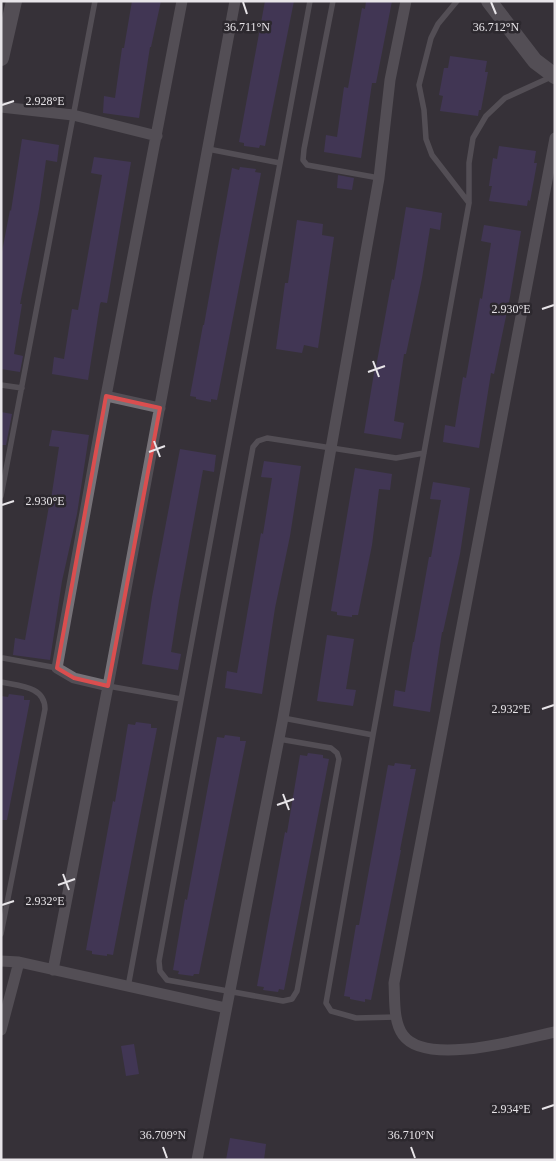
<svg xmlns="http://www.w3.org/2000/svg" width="556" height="1161" font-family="'Times New Roman',serif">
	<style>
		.building { fill: #4e3d76 }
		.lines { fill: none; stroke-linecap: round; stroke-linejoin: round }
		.lane { stroke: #767278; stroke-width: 5.5 }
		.street { stroke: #767278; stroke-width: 11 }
		.secondary { stroke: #767278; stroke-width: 16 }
		.marked { fill: none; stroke: #da4e4f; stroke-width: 4; stroke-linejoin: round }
		.ticks { fill: none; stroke: #e8e5e9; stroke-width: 2 }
		.ticks-label { font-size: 12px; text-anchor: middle; fill: #e8e5e9; stroke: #2c282e; stroke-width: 5; stroke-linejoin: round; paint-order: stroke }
	</style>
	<rect width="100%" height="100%" fill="#363238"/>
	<path class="building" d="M132,1h29l-10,46h-1l-11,71 -36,-5 1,-17 11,2 7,-50h2z
		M265,1h29l-29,145 -5,-1 -1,3 -15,-2v-3l-5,-1z
		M366,1h26l-16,82h-4l-11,75 -37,-6 2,-17 11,2 7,-50 4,1 14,-80 3,1z
		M450,56l37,5 -2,11h3l-7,38h-2l-1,6 -38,-5 3,-15 -4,-1 5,-27h4z
		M22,139l37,6 -2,17 -11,-2 -7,49 -19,95h2l-8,50 9,2 -3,16 -19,-3v-112l9,-47 1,1z
		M499,146l37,5 -2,12h3l-7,38 -2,-1 -1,6 -38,-5 3,-15h-3l4,-28 4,1z
		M94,157l37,5 -24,141 -6,-1 -1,2 -12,76 -36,-6 2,-17 10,2 8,-50 6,1 24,-135 -11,-2z
		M240,167l16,2 -1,3 6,1 -15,78 -29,149 -6,-1v3l-15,-3v-2l-6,-1 13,-71h1l28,-157 7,2z
		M338,175l16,3 -2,12 -15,-2z
		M406,207l36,6 -2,17 -10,-2 -8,50 -16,76h-2l-10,67 10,2 -3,16 -37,-6 11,-66h1l16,-88 2,1z
		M297,220l26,4 -1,11 12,2 -16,111 -14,-3 -2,8 -26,-4 9,-66h3z
		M484,225l37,6 -11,66 -16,77 -3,-1 -12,75 -36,-6 2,-17 10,2 8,-50 3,1 14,-80 2,1 9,-56 -10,-2z
		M1,412l11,2 -6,31h-5z
		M52,430l37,5 -12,79 -15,67 -12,79 -37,-5 2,-17 10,2 24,-134h1l9,-59 -10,-1z
		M180,449l36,6 -2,17 -11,-2 -24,131 -8,51 10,2 -3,16 -36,-6 10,-67z
		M264,461l37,5 -11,70 -15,72 -13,86 -37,-6 2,-17 10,2 24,-140 2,1 9,-56 -11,-1z
		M355,468l37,6 -2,16 -11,-1 -7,56 -14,70h-6v2l-15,-2v-3l-6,-1z
		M433,482l37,6 -10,66 -17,78h-1l-12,80 -37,-6 2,-16 10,2 8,-50h1l15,-85h2l10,-57 -11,-1z
		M327,635l27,4 -8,50 10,1 -3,16 -36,-5z
		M9,694l15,2v4h6l-23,120h-6v-124l7,1z
		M136,722l15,2v4h6l-44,227 -6,-1v2l-15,-2v-3l-6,-1 27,-149 2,1 13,-78 7,1z
		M225,735l15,2v4h6l-47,233h-5l-1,2 -15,-2 1,-3 -6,-1 12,-71 2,1 30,-163 7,1z
		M308,753l15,2v3l6,1 -45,231 -5,-1 -1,3 -15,-2 1,-3 -7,-1 28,-154 2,1 13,-78 7,1z
		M395,763l16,2 -1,4h6l-16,81h1l-30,150 -6,-1v3l-15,-3v-2l-6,-1 12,-71h3l29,-160 6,1z
		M134,1044l5,30 -13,2 -5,-30z
		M230,1138l36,6 -2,16h-38z"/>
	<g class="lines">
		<path class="lane" d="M333,1l-29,148 -1,11 4,5 72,13
			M457,1l-19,23 -7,14 -12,47 5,25 2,29 6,16 37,48
			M208,149l72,14
			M1,385l21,3
			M1,496l94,-495
			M3,658l54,10
			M1,682c18,4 44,4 44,27l-44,225
			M108,686l73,13
			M283,718l90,17
			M279,739l52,9 6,5 2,6 -42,232 -5,8 -9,2 -116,-21 -7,-9 -1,-10 94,-514 5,-6 9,-3 129,20 28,-5
			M128,987l182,-986
			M396,1017l-40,1 -25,-7 -5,-8 47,-268 96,-532v-40l4,-25 13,-22 19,-18 46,-21"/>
		<path class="street" d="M1,107l72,8 84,21
			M555,138l-161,845c1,16 -1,38 9,52 23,32 119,4 152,-3
			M106,396l54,12
			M108,686l-34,-8 -17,-10 49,-272 76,-395
			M1,961l18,1 207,46
			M53,970l55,-284 127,-685
			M1,1030l18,-68
			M197,1160l86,-442 96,-540 11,-98 16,-79"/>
		<path class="secondary" d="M489,1l46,60 20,15
			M1,58l13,-57"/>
	</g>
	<path d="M0 0H556V1161H0ZM106,396l54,12 -52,278 -34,-8 -17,-10z" fill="#363238" fill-opacity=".55" fill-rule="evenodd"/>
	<path class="marked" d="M106,396l54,12 -52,278 -34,-8 -17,-10z"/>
	<path class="ticks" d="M243,2l4,12M491,2l5,12M2,105l12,-4M542,309l12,-4M373,361l6,16M368,372l17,-6M154,441l6,16M149,452l16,-6M2,505l12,-4M542,709l12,-4M283,794l6,16M277,805l17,-6M63,874l6,16M58,885l17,-6M2,905l12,-4M542,1109l12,-4M163,1147l4,11M411,1147l4,11"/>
	<g class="ticks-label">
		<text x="247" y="31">36.711°N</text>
		<text x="496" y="31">36.712°N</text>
		<text x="45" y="105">2.928°E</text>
		<text x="511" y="313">2.930°E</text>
		<text x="45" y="505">2.930°E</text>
		<text x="511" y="713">2.932°E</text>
		<text x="45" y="905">2.932°E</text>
		<text x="511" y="1113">2.934°E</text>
		<text x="163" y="1139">36.709°N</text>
		<text x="411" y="1139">36.710°N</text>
	</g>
	<rect width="556" height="1161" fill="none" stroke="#e8e5e9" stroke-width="5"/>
</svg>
